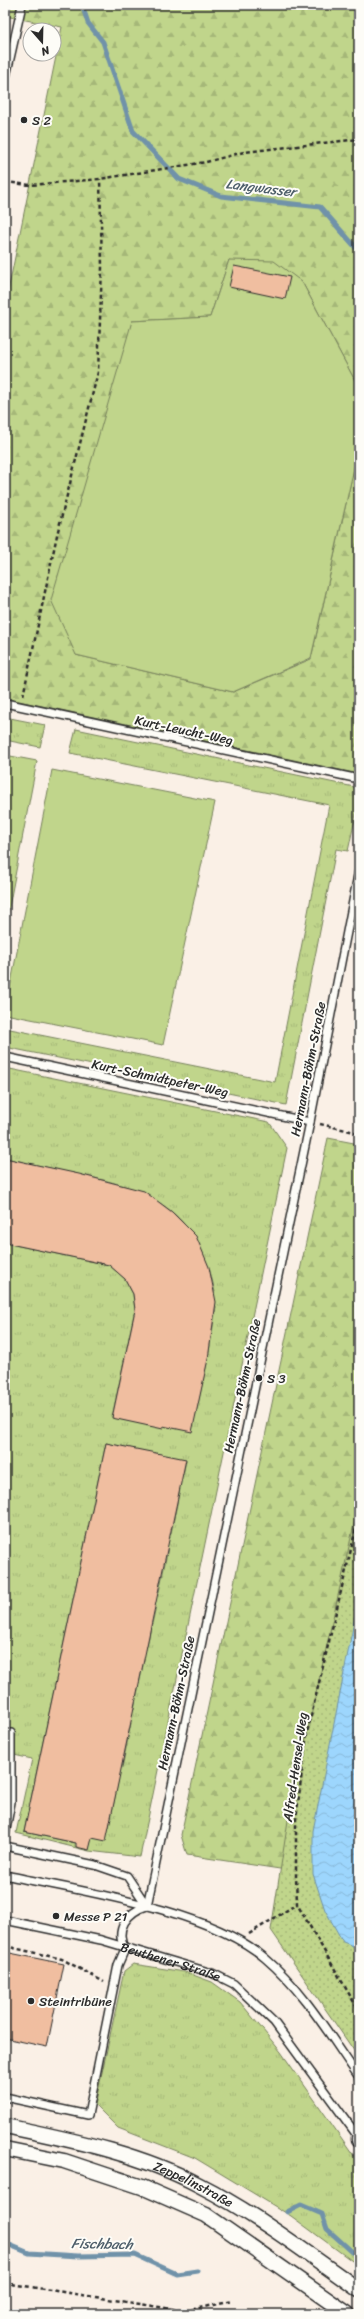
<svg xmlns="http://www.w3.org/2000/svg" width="364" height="2319" font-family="Sriracha,sans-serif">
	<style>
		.grass { fill: url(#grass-tufts); stroke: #76805b; fill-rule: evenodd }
		.forest { fill: url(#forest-firs); stroke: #76805b }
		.park { fill: url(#park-dots); stroke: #76805b }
		.garden { fill: #c0d58b; stroke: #76805b }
		.water { fill: url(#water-waves); stroke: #6f92a9 }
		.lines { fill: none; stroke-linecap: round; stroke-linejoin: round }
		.stream { stroke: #6f92a9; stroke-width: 5 }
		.building { fill: #f0bea0; stroke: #2b2b2b }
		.lane-casing { stroke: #2b2b2b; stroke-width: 10 }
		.street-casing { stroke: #2b2b2b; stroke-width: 17 }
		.path { stroke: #2b2b2b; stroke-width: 2.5; stroke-dasharray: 4 3; stroke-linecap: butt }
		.lane { stroke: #fdfcf7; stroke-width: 7 }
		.street { stroke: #fdfcf7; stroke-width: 14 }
		.poi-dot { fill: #2b2b2b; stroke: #fdfcf7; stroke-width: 1.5 }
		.labels { text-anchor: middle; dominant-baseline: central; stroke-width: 4; stroke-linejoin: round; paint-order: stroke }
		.poi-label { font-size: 13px; fill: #2b2b2b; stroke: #fdfcf7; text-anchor: start }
		.street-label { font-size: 13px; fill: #2b2b2b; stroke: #fdfcf7 }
		.water-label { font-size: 14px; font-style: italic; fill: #4d5e6a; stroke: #fdfcf7 }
	</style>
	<defs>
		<pattern id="grass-tufts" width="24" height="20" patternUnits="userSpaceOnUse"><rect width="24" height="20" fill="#c0d58b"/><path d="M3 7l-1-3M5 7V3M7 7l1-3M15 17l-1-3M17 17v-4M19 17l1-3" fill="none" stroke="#a5b778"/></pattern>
		<pattern id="forest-firs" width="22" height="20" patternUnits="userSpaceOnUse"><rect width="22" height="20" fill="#c0d58b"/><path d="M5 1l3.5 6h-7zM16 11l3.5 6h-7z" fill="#a5b778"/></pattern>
		<pattern id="park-dots" width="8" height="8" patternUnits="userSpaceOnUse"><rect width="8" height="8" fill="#c0d58b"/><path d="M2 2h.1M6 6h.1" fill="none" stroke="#a5b778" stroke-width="1.8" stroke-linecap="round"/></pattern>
		<pattern id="water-waves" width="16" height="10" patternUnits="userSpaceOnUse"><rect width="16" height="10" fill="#9dd6fd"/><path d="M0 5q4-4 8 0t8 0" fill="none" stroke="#87b8d9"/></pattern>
	</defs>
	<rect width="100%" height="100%" fill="#faf0e6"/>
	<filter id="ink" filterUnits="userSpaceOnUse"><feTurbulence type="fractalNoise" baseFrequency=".025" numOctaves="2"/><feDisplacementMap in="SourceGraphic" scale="8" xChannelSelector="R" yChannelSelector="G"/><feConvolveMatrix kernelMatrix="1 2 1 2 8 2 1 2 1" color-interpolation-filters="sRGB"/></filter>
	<g filter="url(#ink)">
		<path class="grass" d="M5,717l40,8 -5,22 -35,-7z
			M76,729l283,59v13l-11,50 -12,-2 -50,256 -281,-58v-19l270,54 54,-277 -259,-52z
			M5,1068l264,54 18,26 -147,709 -51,-6 -73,-18 16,-74 -27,-6v-510l104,22 16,14 8,15 2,16 -23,107 51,11 3,-17 29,6 13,-59 8,-51 -30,2 -1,-14 30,-3c-16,-75 -58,-102 -130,-116 -26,-5 -53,-13 -80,-18zM106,1443l80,17 -3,15 -29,-7 -3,15 29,6 -9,44 -29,-6 -3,14 29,7 -9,44 -29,-6 -3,14 29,6 -10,44 -28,-5 25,20 -9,44 -28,-6 25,20 -9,45 -28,-6 -3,14 27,6 -9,45 -33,16 -52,-11z
			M133,1964l52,8 27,10 28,20 41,50 78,111v103l-68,-50 -96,-58 -77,-30 -23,-23 29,-134z"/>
		<path class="forest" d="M5,5h354v383l-57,-106 -73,-22 -19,57 -78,4 -56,334 157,37 78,-33 48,-213v328l-354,-76v-392l57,-279 -57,-11z
			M328,1138l31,6v452l-46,278 -126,-19 -6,-20z"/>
		<path class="park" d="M359,1502v556l-88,-128 18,-116z"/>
		<path class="garden" d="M229,260l45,1 28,21 57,106v58l-48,212 -78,34 -157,-37 -25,-55 81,-279 78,-4z
			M5,755l32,6 -32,167z
			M52,770l163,32 -52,243 -158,-31z"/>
		<path class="water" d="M359,1596v372l-2,-4v-12l-4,-6 -10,-4 -18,-32 -12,-36v-43z"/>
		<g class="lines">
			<path class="stream" d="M82,5l6,18 15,19 30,89 46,48 42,17 99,11 39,44
				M287,2212l14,-7 21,9 5,15 32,29
				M5,2243l24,10 49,3 57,-1 42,19 20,-3"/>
		</g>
		<path class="building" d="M234,266l56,11 -5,22 -56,-12z
			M5,1158l74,16 65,17 28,21 24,24 13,31 7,35 -8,57 -16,73 -29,-6v3l-51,-11 23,-108 -2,-16 -8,-15 -16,-14 -104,-22z
			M106,1443l80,16 -80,382 -14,-3 -3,12 -13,-3v-4l-52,-11z
			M5,1952l59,12 -17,83 -42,-9z"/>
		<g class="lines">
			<defs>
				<g id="lane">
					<path d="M5,81l17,-76"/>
					<path d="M5,703l354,76"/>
					<path d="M5,1057l305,65"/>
					<path d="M5,1835l6,-33v-69"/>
					<path d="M5,1846l90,19 32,11 20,30"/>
					<path d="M5,1875c74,16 203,34 260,83 39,33 65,78 94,119"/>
					<path d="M147,1906l163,-784 49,-252"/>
					<path id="s1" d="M5,1920l96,20 111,33 22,11 40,38 85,116"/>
					<path d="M125,1949c-11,-19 2,-37 22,-43"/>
					<path d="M5,2097l83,18 30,-150 7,-16"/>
				</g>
				<g id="street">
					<path id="s2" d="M5,2126c66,14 134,27 194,59 57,29 108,68 160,105"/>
					<path d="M359,2138v1"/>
					<path d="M5,2149l59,12 78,26 64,28 142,99"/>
				</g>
			</defs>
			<use href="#lane" class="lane-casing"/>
			<use href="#street" class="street-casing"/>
			<path class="path" d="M5,182l25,3 70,-6 106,-17 38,-10 115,-13
				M23,696l34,-161 41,-163 4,-105 -2,-88
				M320,1124l39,9
				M359,1516l-52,217 -11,86v58l1,27 62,107
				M249,1934l48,-30
				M5,1946l57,13 42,23
				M5,2283l180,28 47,-10"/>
			<use href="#lane" class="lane"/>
			<use href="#street" class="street"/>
		</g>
	</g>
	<g class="poi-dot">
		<circle cx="24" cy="120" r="4"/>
		<circle cx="259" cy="1378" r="4"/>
		<circle cx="56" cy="1916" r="4"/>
		<circle cx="31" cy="2001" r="4"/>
	</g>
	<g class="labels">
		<g class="poi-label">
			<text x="32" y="120">S 2</text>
			<text x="267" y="1378">S 3</text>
			<text x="64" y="1916">Messe P 21</text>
			<text x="39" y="2001">Steintribüne</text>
		</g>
		<g class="street-label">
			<text transform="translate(184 730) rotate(12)">Kurt-Leucht-Weg</text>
			<text transform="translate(308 1069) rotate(-79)">Hermann-Böhm-Straße</text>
			<text transform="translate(160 1078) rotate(12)">Kurt-Schmidtpeter-Weg</text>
			<text transform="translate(242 1386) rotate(-78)">Hermann-Böhm-Straße</text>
			<text transform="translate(176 1703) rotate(-78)">Hermann-Böhm-Straße</text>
			<text transform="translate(295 1767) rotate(-82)">Alfred-Hensel-Weg</text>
			<text stroke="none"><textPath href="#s1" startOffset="171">Beuthener Straße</textPath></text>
			<text stroke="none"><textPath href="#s2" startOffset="198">Zeppelinstraße</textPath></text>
		</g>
		<g class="water-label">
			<text transform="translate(261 188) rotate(7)">Langwasser</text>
			<text transform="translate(102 2244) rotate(1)">Fischbach</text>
		</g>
	</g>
	<rect width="364" height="2319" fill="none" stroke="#fdfcf7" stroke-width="20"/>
	<rect x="10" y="10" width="344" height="2299" fill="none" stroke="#2b2b2b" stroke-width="1.5" filter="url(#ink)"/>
	<g transform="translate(42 42) rotate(160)"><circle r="19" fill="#fdfcf7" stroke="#a9a8a5"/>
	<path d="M0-3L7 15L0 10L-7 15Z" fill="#2b2b2b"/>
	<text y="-6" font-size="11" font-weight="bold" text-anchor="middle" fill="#2b2b2b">N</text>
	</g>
</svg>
